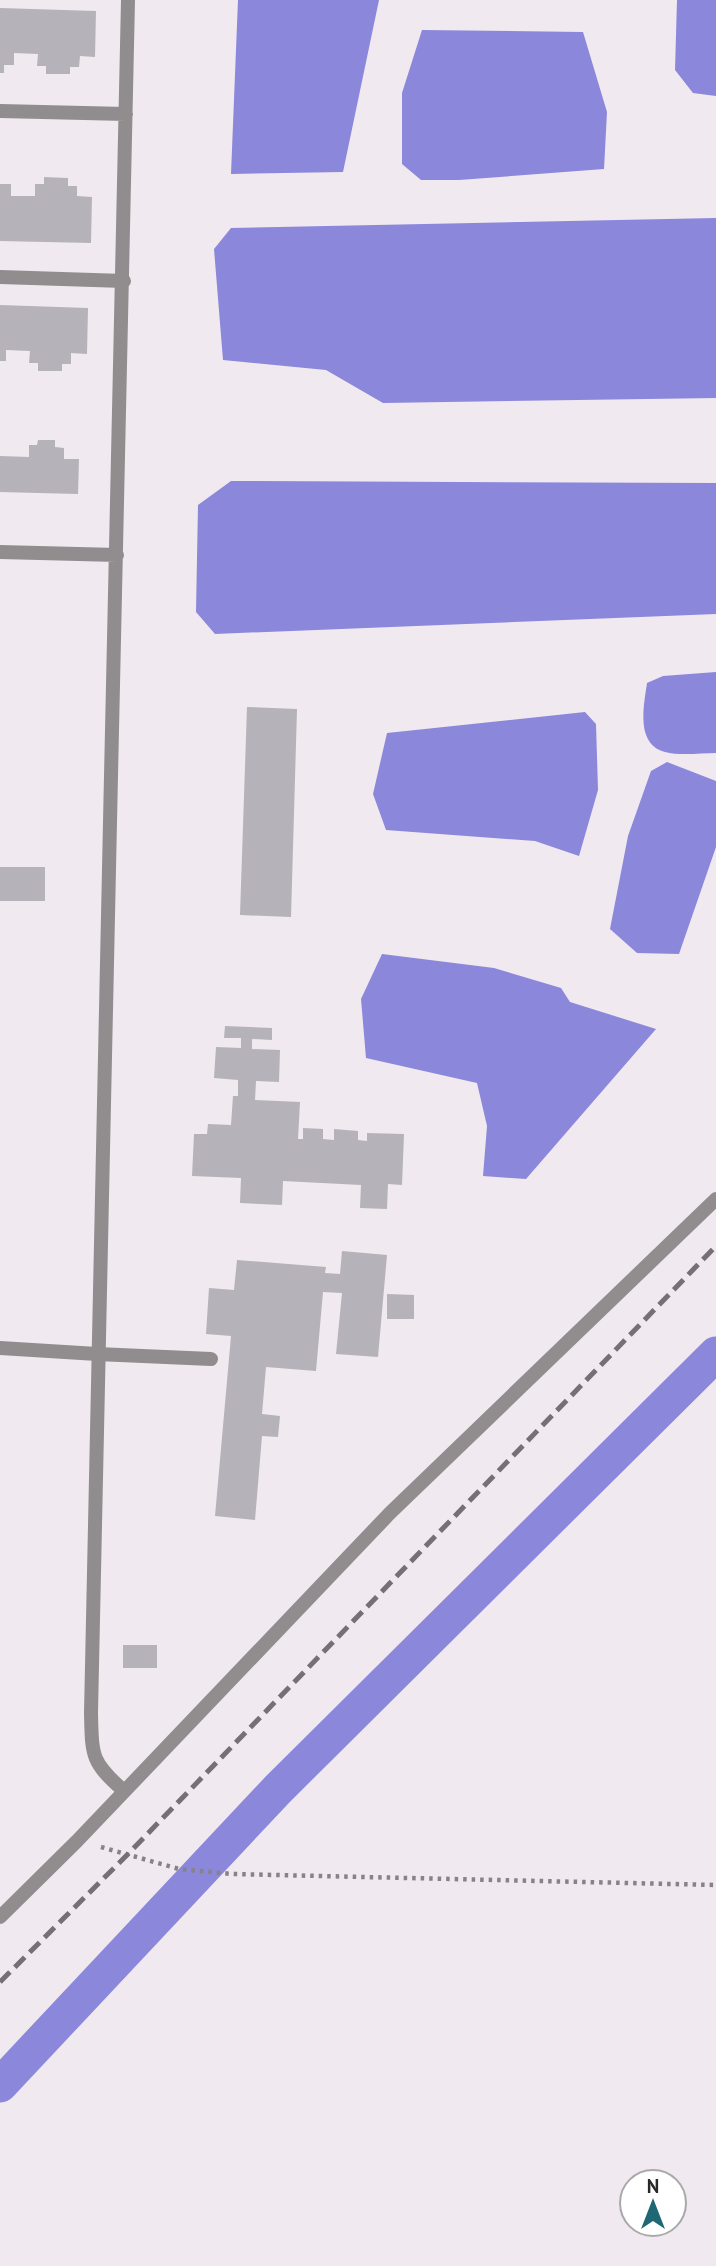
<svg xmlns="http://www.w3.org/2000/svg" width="716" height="2266" font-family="'PT Sans',sans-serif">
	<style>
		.water { fill: #8b87db }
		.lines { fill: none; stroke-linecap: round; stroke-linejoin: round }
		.canal { stroke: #8b87db; stroke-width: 35 }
		.building { fill: #b5b2b9 }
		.path { stroke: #878286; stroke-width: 4.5; stroke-dasharray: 3.5 5; stroke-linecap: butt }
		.lane { stroke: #918d8e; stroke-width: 14 }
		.street { stroke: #918d8e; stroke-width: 14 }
		.rail { stroke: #747073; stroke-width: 5; stroke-dasharray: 14 7; stroke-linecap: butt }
	</style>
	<rect width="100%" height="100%" fill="#f0e9ef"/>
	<path class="water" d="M238,0h141l-36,172 -112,2z
		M677,0h39v96l-23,-3 -18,-23z
		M422,30l161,2 24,80 -3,57 -145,11h-38l-19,-16v-71z
		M716,218v180l-333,5 -57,-33 -103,-10 -9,-111 17,-21z
		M231,481l485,2v131l-501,20 -19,-22 2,-107z
		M716,672v81c-15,0 -36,3 -51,-1 -30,-8 -21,-47 -18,-69l16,-7z
		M585,712l11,12 2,66 -19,66 -44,-15 -149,-11 -13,-36 14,-61z
		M667,762l49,19v66l-37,107 -42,-1 -27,-24 18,-93 23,-65z
		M382,954l112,14 67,20 9,14 86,27 -130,150 -43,-3 4,-50 -10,-43 -111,-25 -5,-59z"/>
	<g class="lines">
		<path class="canal" d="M0,2085l278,-296 438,-435"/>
	</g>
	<path class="building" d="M0,8l96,3 -1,46 -15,-1 -1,11h-9v7h-24v-8h-9l1,-12 -24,-1v12h-10v8h-4z
		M44,177l24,1v8h9v10l15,1 -1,46 -91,-2v-57h11v12h24v-12h9z
		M0,305l88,3 -1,46 -16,-1v11h-9v7h-24v-8h-9l1,-12 -24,-1v11h-6z
		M38,440h17v7l9,1v11h15l-1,35 -78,-2v-36l29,1v-12h8z
		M247,707l50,2 -6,208 -51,-2z
		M0,867h45v34h-45z
		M225,1026l47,2v12l-20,-1v10l28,1 -1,32 -23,-1 -1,19 45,2 -2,37h5v-11l20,1v10l11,1v-11l24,2v9l9,1v-8l37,1 -2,51 -14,-1 -1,25 -27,-1 1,-23 -78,-4 -1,24 -42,-2 1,-25 -49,-2 2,-42h13l1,-10 23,1 2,-29h5v-16l-24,-2 2,-31 25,1v-10h-17z
		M342,1251l45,4 -9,102 -42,-3 6,-61 -19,-1 -7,79 -50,-4 -4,47 18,2 -2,21 -16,-1 -7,84 -40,-4 16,-180 -25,-2 3,-46 25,2 3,-30 89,7 -1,6 15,1z
		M387,1294l27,1v24h-27z
		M123,1645h34v23h-34z"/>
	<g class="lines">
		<path class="path" d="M101,1847l78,22 53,5 484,11"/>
		<path class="lane" d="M97,1354l114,5"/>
		<path class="street" d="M0,111l126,3
			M0,277l124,4
			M0,552l117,3
			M0,1348l97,6
			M124,1791c-33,-29 -32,-35 -33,-78 9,-571 27,-1142 37,-1713
			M0,1917l77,-76 313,-328 326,-314"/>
		<path class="rail" d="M0,1982l128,-128 588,-608"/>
	</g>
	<g transform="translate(653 2203)"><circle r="33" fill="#ffffff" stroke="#aaa9a9" stroke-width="2"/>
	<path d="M0-5L12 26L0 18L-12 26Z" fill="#206776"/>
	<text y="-10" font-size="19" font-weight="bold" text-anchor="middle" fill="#2a2729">N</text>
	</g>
</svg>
